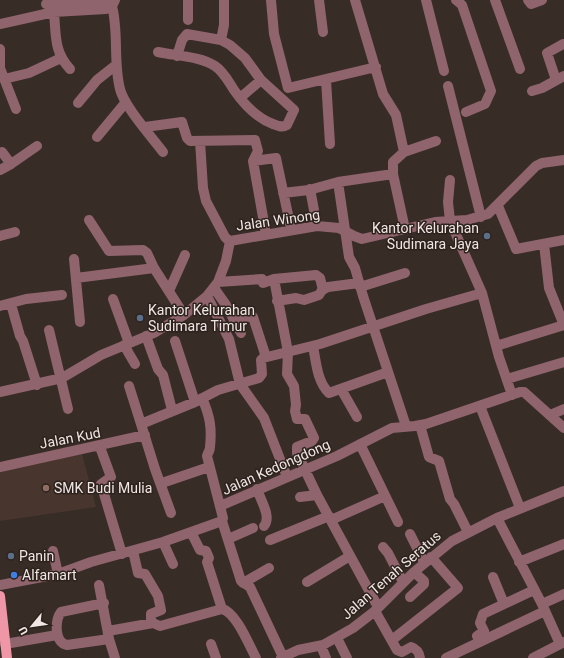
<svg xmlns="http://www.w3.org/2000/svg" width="564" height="658" font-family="Roboto,sans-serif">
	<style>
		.built { fill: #47352e }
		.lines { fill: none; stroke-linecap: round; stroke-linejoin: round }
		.minor { stroke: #8f646c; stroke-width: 10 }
		.major { stroke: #ef96a7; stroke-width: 10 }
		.service-dot { fill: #5c6f8a; stroke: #2e221d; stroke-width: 1.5 }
		.education-dot { fill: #8d6e63; stroke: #2e221d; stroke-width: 1.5 }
		.shop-dot { fill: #3f7fe0; stroke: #2e221d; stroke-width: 1.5 }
		.labels { text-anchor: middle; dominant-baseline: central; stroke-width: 3; stroke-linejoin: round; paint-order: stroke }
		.street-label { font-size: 14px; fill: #f0e7e4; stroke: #2e221d }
		.poi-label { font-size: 14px; fill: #f0e7e4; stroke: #2e221d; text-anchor: start }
	</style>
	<rect width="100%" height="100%" fill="#382c27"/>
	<path class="built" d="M82,454l14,53 -96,14v-52z"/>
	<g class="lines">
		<path class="minor" d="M188,0v20
			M271,0l3,34 14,54 88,-21
			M319,0l4,32
			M355,0l28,94 13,21 8,37
			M426,0l18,71
			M456,0l6,5 29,86 -6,13 -19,8
			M495,0l25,69
			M528,0l3,4 11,-4
			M46,4l62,-4
			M112,6c7,27 1,56 8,83 4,17 31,47 43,63
			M54,12c2,23 0,40 16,57
			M0,24l54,-12 52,-3 6,-3 3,-6
			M221,40l3,-15v-25
			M0,49v17
			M158,52c18,4 42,4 57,14 9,6 13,15 19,24 9,13 23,28 39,34 5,2 9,4 14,1l7,-15 -33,-30 -16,-22 -15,-13 -9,-5 -34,-6 -5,6 -5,16
			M0,68l16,41
			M4,79l25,-6 32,-15
			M326,80l4,64
			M556,80l-9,-27 16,-9
			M448,86l33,131
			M532,91l10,-3 22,-12
			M240,98l21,-18
			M78,103l19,-23 19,-15
			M145,127l37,-5 5,16 3,3 65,-1 3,11 -5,10 13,73
			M97,137l29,-35
			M200,141l3,47 3,13 19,36 4,4
			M253,161l23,-3 14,66
			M11,164l26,-18
			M0,170l11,-6 -9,-12
			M450,180l-2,22 2,19 32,72 17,64 13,38
			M338,182l11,75 6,11 8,28 43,130
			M310,189l7,37
			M283,193l26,-3 29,-8 55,-8
			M498,206l18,43 48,-9
			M89,220l20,31 34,-1 4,3 7,15 30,47
			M405,229l-12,-55v-12l11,-10 32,-11
			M0,236l15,-4
			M544,244l5,44 15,37
			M74,259l6,63
			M76,278l78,-10
			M274,279l14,73 -1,22 7,12 2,19 -1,6 2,8h8l9,19 -2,3 -15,6v6l20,42 61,112
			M218,282l44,-3 1,4 11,-4 42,-4 4,3 3,12
			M360,287l45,-14
			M214,288l12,17 15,28
			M169,291l16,-36
			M207,296l22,43 11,45 24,34 23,59
			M113,299l16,44
			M277,301l19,-3 8,2 15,-5 3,-5 6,-3 31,-4
			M11,304l9,32 3,5 14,44
			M0,306l26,-7 36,-4
			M235,321l16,-5 2,1 13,40
			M49,330l19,79
			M146,336l12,33 5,6 9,35
			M175,341l20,61
			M124,345l11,19
			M313,346c3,15 4,36 16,47l59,-21
			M496,346l68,-21
			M507,379l57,-17
			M129,386l12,38
			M341,389l16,28
			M0,392l62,-14 39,-23 53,-22 30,-18 23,-19 11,-14 8,-21 4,-20 87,-15 22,2 15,8 8,3 73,-17 32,-2 21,-6 48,-48 6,-3 22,-3
			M480,406l40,102
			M550,415l14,-6
			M420,425l9,32 10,4 11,38 4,5 14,28
			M360,444l38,78
			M100,447l11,30 -10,7 21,70
			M0,467l145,-32
			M162,483l47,-16
			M257,489c3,10 15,28 7,37
			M300,497l17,-2
			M220,506l117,-50 55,-28 23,-2 11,-2 94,-32h4l40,36
			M171,513l-16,-44 -14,-45 54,-22 23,-12 41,-12 3,-4 -1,-14 2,-2 57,-14 106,-35 56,-16
			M497,518l45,86 18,40
			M331,520l54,-24
			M222,521l19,60 9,6 33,70
			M191,532l9,18 6,1 3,7 -2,4 15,47
			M410,534l14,28
			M228,539l25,-11
			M270,540l59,-24
			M163,542l10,22
			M383,547l5,6 15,29
			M53,551l5,23
			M133,551l5,22 7,1 13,22 3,14 -10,4v9
			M519,562l45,-18
			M493,577l11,27
			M307,582l43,-26
			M243,583l26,-15
			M0,585l58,-11 33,-12 72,-20 59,-21 1,-3 -16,-62c1,-4 3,-5 3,-9 2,-19 0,-31 -8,-49
			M99,585l10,54 6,19
			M410,597l14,-13v-3l-10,-9
			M104,603l-43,9c-6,8 -7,31 6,33l42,-6
			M542,604l22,-10
			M375,611l22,39 5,2 9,-5c6,2 8,5 9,11
			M108,631l45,-8 7,3 62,-17c14,3 27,36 34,49
			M337,638l10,20
			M392,640l66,-52 -27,-31
			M480,642l-3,-6 7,-5 -4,-8 3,-9 51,-24
			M5,644l52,-9
			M211,644l5,14
			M321,646l5,12
			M281,658l17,-8 25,-5 30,-17 22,-17 39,-39 38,-31 45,-23 67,-27
			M446,658l99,-47
			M533,658l31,-16"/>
		<path class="major" d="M0,596l7,62"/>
	</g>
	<g class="service-dot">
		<circle cx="487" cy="236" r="4"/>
		<circle cx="140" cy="318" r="4"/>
		<circle cx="11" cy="556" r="4"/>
	</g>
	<circle class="education-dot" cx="46" cy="488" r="4"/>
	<circle class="shop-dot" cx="14" cy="575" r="4"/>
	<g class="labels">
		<g class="street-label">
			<text transform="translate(278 220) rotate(-8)">Jalan Winong</text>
			<text transform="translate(70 438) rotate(-11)">Jalan Kud</text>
			<text transform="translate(276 467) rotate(-24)">Jalan Kedongdong</text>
			<text transform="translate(391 575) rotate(-41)">Jalan Tenah Seratus</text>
		</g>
		<g class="poi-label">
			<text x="479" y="228" text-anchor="end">Kantor Kelurahan<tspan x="479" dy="16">Sudimara Jaya</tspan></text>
			<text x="148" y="310">Kantor Kelurahan<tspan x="148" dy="16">Sudimara Timur</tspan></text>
			<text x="54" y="488">SMK Budi Mulia</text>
			<text x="19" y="556">Panin</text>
			<text x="22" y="575">Alfamart</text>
		</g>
	</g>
	<g transform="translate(32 626) rotate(241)" stroke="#2e221d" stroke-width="3" paint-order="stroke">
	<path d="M0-3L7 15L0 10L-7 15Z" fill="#f0e7e4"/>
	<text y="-6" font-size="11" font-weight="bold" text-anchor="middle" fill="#f0e7e4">U</text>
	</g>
</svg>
